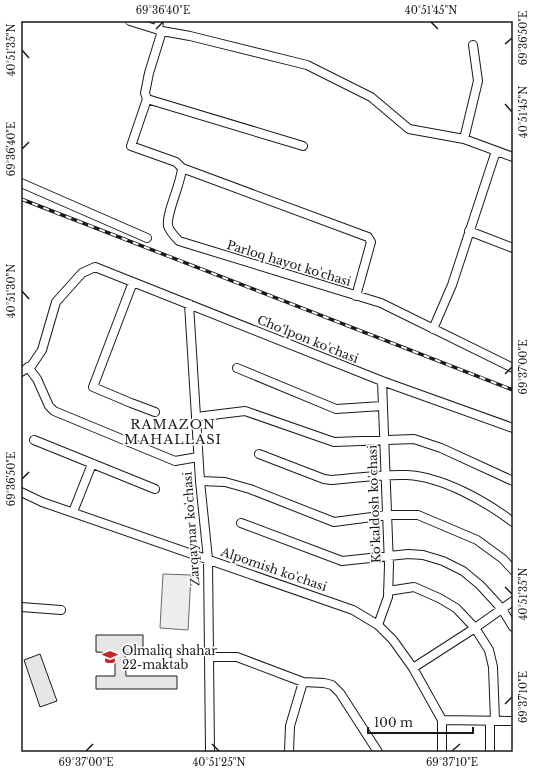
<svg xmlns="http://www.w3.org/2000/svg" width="534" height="773" font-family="'Libre Baskerville',serif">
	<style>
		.built { fill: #ededed; stroke: #6a6a6a }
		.building { fill: #e6e6e6; stroke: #1a1a1a }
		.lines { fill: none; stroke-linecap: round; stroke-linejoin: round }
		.minor-casing { stroke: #1a1a1a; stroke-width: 10 }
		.minor { stroke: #fff; stroke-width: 8 }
		.rail-casing { stroke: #1a1a1a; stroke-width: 3.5 }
		.rail { stroke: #fff; stroke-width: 2; stroke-dasharray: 6; stroke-linecap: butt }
		.ticks { fill: none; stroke: #1a1a1a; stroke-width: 1.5 }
		.labels { text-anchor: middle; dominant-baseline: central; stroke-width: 3; stroke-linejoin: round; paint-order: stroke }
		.street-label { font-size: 12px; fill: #1a1a1a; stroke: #fff }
		.poi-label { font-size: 12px; fill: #1a1a1a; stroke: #fff; text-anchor: start }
		.neighbourhood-label { font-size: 13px; letter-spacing: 1px; fill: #1a1a1a; stroke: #fff }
		.neatline { fill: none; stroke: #1a1a1a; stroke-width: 1.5 }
		.ticks-label { font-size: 10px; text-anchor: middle; fill: #1a1a1a }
	</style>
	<rect width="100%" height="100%" fill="#fff"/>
	<path class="built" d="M163,574l28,1 -3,55 -28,-2z"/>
	<path class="building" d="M96,635h47v18h-18l1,23h51v13h-81v-13h19v-23l-19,-1z
		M40,654l17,47 -17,6 -16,-47z"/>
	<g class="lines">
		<defs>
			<path id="minor" d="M130,21l32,10 28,5 117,29 64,32 38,32 55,10 49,18
				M158,30l1,-9
				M162,31l-13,42 -4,20 2,6 -16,47 45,16 6,6c-1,16 -16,45 -14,58 2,6 7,11 11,15l202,62 132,65
				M147,99l156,47
				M464,139l14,-58 -5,-36
				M182,168l186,69 3,5 -15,54
				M21,183l126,55
				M469,231l44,17
				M133,282l-40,105 38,16 24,9
				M189,304l11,177 8,78 2,193
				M433,329l19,-44 44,-134
				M28,367l9,12 12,27 5,5 121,50 23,-4
				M237,368l99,41 46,-3
				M21,372l11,-7 10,-15 14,-48 26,-29 13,-6 287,114 131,47
				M196,417l49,-6 89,31 80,-3 27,9 72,33
				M34,440l121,49
				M259,454l65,25 7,1c25,-2 51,-6 76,-5 36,2 78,26 106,47
				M200,481l25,1 25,7 84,33 53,-7h31l59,25 26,19 10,11
				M21,492l21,10 311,108 25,15 15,15 20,28 29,52v32
				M73,512l19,-48
				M241,523l101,38 66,-7 15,1 20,6 20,10 17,14 22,24 11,18
				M388,591l26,-4 25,11 17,10 19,20 14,22 4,17 2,54
				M21,607l40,3
				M378,625l10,-28 1,-32 -7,-184
				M209,657h28l66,25 21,1 8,2 8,8 38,59
				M413,668l62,-40 38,-27
				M442,720l71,1
				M490,721v31
				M289,752l1,-26 13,-44"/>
		</defs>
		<use href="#minor" class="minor-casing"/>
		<use href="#minor" class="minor"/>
		<defs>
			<path id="rail" d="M21,199l492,191"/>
		</defs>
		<use href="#rail" class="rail-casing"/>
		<use href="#rail" class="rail"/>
	</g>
	<path class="ticks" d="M431,22l7,7M156,29l7,-7M505,44l7,-6M22,50l7,8M505,104l7,8M22,149l7,-7M22,291l7,8M505,374l7,-7M22,479l7,-7M505,587l7,7M505,704l7,-7M212,744l7,7M86,751l7,-7M452,751l8,-7"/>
	<defs>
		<symbol id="school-bare" viewBox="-9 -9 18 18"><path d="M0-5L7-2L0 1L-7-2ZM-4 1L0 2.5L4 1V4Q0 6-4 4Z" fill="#c62828" stroke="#fff" stroke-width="2.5" paint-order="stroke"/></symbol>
	</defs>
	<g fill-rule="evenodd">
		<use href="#school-bare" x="99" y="646" width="22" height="22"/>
	</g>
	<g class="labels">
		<g class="street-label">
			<text transform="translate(289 263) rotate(17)">Parloq hayot ko'chasi</text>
			<text transform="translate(308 339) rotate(22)">Cho‘lpon ko'chasi</text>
			<text transform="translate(374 504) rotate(-92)">Ko‘kaldosh ko'chasi</text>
			<text transform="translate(191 529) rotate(-94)">Zarqaynar ko'chasi</text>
			<text transform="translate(274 569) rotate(19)">Alpomish ko'chasi</text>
		</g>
		<g class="poi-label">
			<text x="122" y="650">Olmaliq shahar<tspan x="122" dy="14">22-maktab</tspan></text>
		</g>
		<g class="neighbourhood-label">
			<text x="173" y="424">RAMAZON<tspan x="173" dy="15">MAHALLASI</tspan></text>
		</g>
	</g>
	<rect width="534" height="773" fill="none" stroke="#ffffff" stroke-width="44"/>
	<path d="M368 727v6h105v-6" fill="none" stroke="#1a1a1a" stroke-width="2"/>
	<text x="374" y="727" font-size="12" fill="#1a1a1a" stroke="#ffffff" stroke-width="3" paint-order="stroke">100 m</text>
	<rect x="22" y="22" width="490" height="729" class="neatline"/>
	<g class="ticks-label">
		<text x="163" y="14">69°36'40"E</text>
		<text x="431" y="14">40°51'45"N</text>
		<text transform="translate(523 38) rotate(-90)" y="4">69°36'50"E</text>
		<text transform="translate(11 50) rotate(-90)" y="4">40°51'35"N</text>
		<text transform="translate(523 112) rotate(-90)" y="4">40°51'45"N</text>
		<text transform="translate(11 149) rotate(-90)" y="4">69°36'40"E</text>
		<text transform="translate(11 291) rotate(-90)" y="4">40°51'30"N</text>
		<text transform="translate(523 367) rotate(-90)" y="4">69°37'00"E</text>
		<text transform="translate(11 479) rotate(-90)" y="4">69°36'50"E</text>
		<text transform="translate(523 594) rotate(-90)" y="4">40°51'35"N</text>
		<text transform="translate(523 697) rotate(-90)" y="4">69°37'10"E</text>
		<text x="86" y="766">69°37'00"E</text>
		<text x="219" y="766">40°51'25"N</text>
		<text x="452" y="766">69°37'10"E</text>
	</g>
</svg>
